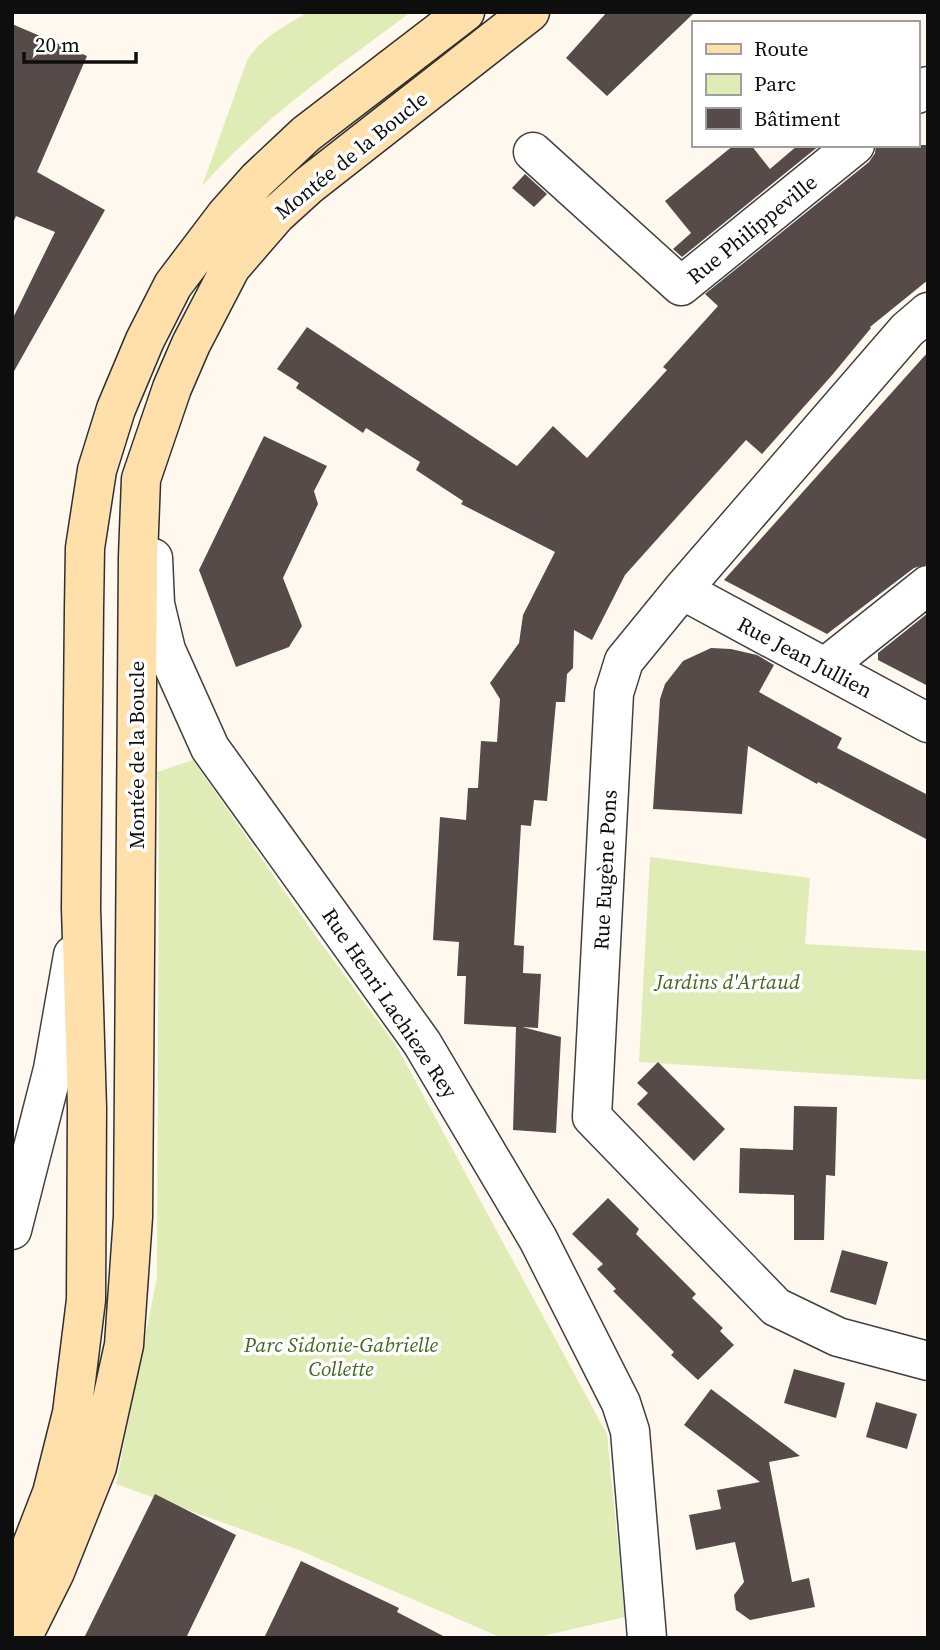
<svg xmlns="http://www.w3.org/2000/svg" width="940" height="1650" font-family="'Source Serif 4',serif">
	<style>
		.green { fill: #e0ecb6 }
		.building { fill: #574b4a }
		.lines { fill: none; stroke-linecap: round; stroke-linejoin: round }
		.minor-casing { stroke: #414141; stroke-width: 41 }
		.tertiary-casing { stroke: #414141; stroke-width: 41 }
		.secondary-casing { stroke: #303030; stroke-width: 41 }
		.minor { stroke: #fff; stroke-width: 38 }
		.tertiary { stroke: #fff; stroke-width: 38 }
		.secondary { stroke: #ffdfaa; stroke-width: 38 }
		.labels { text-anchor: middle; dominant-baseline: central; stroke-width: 7; stroke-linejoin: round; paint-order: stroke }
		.street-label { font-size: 21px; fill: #0e0e0e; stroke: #fff }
		.park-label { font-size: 21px; font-style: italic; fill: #40691b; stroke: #fff }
	</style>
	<rect width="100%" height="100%" fill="#fff8ef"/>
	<path class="green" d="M308,12h103c-75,56 -146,104 -209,174l46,-128c15,-21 39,-33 60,-46z
		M193,760l114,164 90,123 210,387 18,183 -91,21h-32l-203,-88 -183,-66 41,-207 2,-485 -2,-20z
		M650,857l160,21 -5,66 123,7v129l-289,-18z"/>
	<path class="building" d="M607,12h88l-88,84 -41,-38z
		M12,24l75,32 -50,116 68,38 -92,163 -1,-53 43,-88 -39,-16 -4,9z
		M734,145h17l19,24 28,-24h22l-138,112 -9,-8 18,-16 -26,-32z
		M876,145h52v135l-58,47 1,1 -38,46 -71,80 -16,-14 -121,135 -33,65 -18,-10 -1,38 -6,6 -2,28h-9l-9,99 -13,-1 -3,26 -10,-1 -7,120 10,1 -1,27 18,1 -3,54 -16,-1 39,10 -5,96 -43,-3 3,-103 -52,-3 2,-48h-9l2,-34 -26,-2 7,-123 26,3 2,-32h10l3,-47 16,1 3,-43 -10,-16 29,-40 4,-28 32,-63 -94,-48 2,-3 -47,-31 4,-8 -54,-34 -3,5 -67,-45 3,-5 -22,-14 30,-42 210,139 36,-40 34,32 80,-88 -4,-3 55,-61 -13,-12 164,-132 6,-9z
		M525,174l22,20 -13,13 -22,-19z
		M928,352v212l-14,4 -87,66 -103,-54z
		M264,436l63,30 -13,25 4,13 -35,74 19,48 -13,21 -53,20 -37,-97z
		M928,613v73l-50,-26v-7z
		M711,648l20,1 26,6 17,10 -15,27 83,46 -5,10 91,47v45l-110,-58 -1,2 -69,-38 -6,68 -89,-5 7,-110 5,-15 18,-23z
		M658,1062l67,67 -31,32 -57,-57 11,-11 -11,-10z
		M794,1106l43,1 -2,69 -9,-1 -2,65h-30v-45l-55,-2 1,-45 53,2z
		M608,1198l31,31 -3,5 60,60 -4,4 31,30 -3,3 14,14 -36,35 -27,-25 3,-3 -61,-61 3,-2 -19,-20 6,-5 -31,-30z
		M842,1250l46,12 -12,43 -46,-13z
		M794,1369l51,14 -9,35 -52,-15z
		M711,1389l89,67 -31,6 23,120 17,-4 6,29 -65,13 -14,-10 -2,-15 10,-13 -9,-40 -39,8 -7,-35 32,-6 -4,-19 43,-8 -76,-57z
		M876,1402l41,12 -10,35 -41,-12z
		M155,1494l81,41 -50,103h-102z
		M301,1561l98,47 -2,4 50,26h-183z"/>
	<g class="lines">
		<defs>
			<path id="minor" d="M917,94l11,-8
				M533,152l148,134 174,-141
				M928,312l-21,18 -225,260 -58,71 -10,32 -22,424 184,190 62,30 90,24
				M682,590l246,133
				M825,667l103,-82"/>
			<path id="tertiary" d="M153,558l2,46 11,46 44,98 212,295 116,196 83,164 9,28 17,207
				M12,1230l41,-161 20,-114"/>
			<path id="secondary" d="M12,1596l40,-103 20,-80 14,-113 1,-192 -6,-200 3,-299 1,-61 12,-78 19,-61 29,-69 28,-55 53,-70 31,-35 49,-46 159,-122
				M22,1638l33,-66 42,-105 27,-122 9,-128 5,-660 3,-78 31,-91 19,-44 40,-77 45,-52 33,-30 221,-173"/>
		</defs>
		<use href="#minor" class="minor-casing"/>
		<use href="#tertiary" class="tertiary-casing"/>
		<use href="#secondary" class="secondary-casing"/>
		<use href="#minor" class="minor"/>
		<use href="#tertiary" class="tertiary"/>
		<use href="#secondary" class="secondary"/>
	</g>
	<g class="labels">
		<g class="street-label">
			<text transform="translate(351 155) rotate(-39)">Montée de la Boucle</text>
			<text transform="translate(752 229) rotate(-39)">Rue Philippeville</text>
			<text transform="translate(805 657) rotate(28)">Rue Jean Jullien</text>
			<text transform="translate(136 755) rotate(-90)">Montée de la Boucle</text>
			<text transform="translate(605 870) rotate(-87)">Rue Eugène Pons</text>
			<text transform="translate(390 1003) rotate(56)">Rue Henri Lachieze Rey</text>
		</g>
		<g class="park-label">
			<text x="728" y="981">Jardins d'Artaud</text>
			<text x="341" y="1344">Parc Sidonie-Gabrielle<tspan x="341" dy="24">Collette</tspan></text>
		</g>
	</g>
	<rect width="940" height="1650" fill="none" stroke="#0e0e0e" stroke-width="28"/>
	<rect x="692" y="21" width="228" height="126" fill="#ffffff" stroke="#9f9f9f" stroke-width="2"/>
	<rect x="706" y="44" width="35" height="10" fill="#ffdfaa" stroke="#9f9f9f" stroke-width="2"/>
	<text x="754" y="56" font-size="21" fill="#0e0e0e">Route</text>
	<rect x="706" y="74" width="35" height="21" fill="#e0ecb6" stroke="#9f9f9f" stroke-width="2"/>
	<text x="754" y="91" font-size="21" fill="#0e0e0e">Parc</text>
	<rect x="706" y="108" width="35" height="21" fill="#574b4a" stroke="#9f9f9f" stroke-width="2"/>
	<text x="754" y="126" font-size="21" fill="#0e0e0e">Bâtiment</text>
	<path d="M24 52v10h112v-10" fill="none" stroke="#0e0e0e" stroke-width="3.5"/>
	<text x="35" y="52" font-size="21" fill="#0e0e0e" stroke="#ffffff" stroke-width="5" paint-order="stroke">20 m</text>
</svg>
